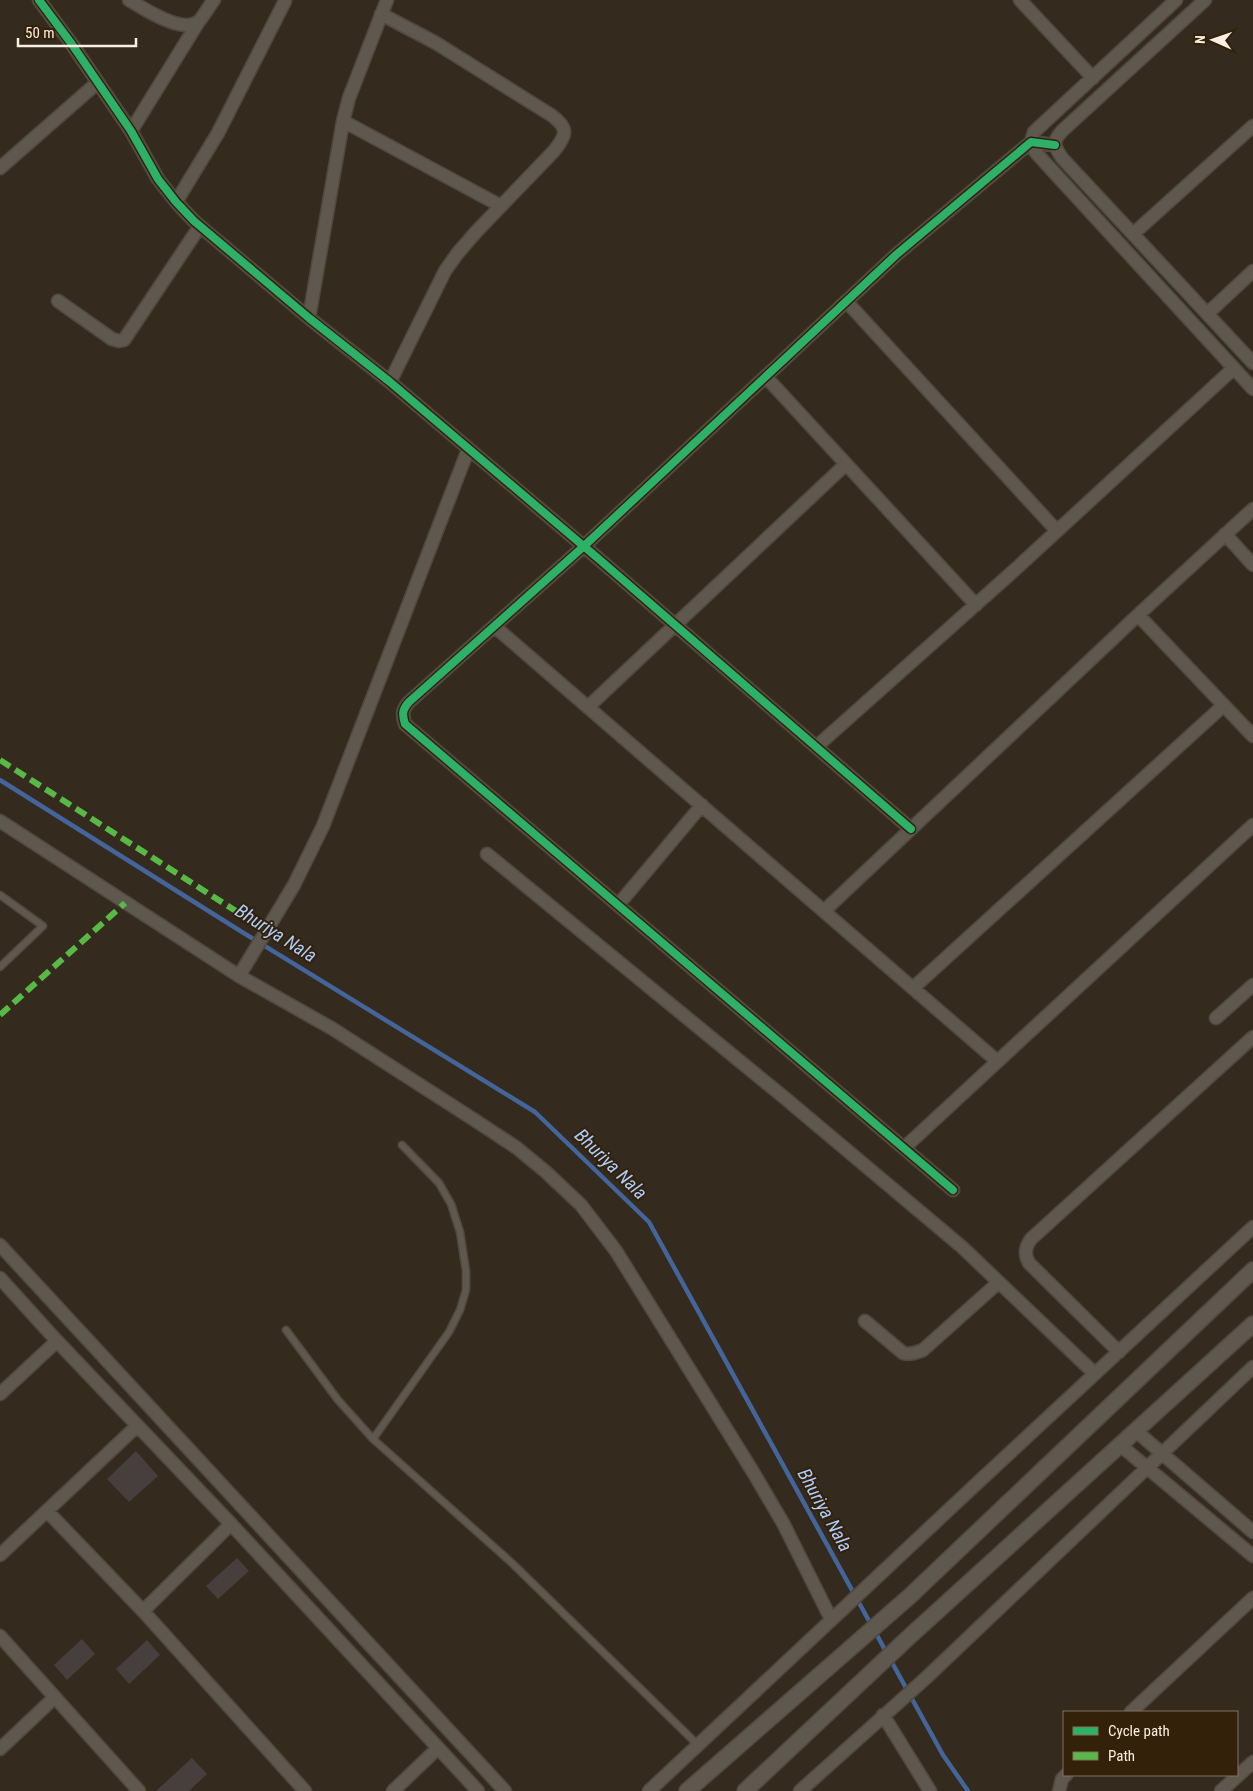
<svg xmlns="http://www.w3.org/2000/svg" width="1253" height="1791" font-family="'Roboto Condensed',sans-serif">
	<style>
		.lines { fill: none; stroke-linecap: round; stroke-linejoin: round }
		.stream { stroke: #43659a; stroke-width: 4.5 }
		.building { fill: #473f3d }
		.service-casing { stroke: #50473d; stroke-width: 9 }
		.minor-casing { stroke: #50473d; stroke-width: 15 }
		.tertiary-casing { stroke: #50473d; stroke-width: 18 }
		.service { stroke: #5f584f; stroke-width: 6 }
		.minor { stroke: #5f584f; stroke-width: 12 }
		.tertiary { stroke: #5f584f; stroke-width: 15 }
		.quiet { stroke: #58b947; stroke-width: 6; stroke-dasharray: 12 6; stroke-linecap: butt }
		.cycleway-casing { stroke: #33210a; stroke-width: 11 }
		.cycleway { stroke: #2db169; stroke-width: 8 }
		.labels { text-anchor: middle; dominant-baseline: central; stroke-width: 4; stroke-linejoin: round; paint-order: stroke }
		.water-label { font-size: 19px; font-style: italic; fill: #acf; stroke: #33210a }
	</style>
	<rect width="100%" height="100%" fill="#342a1d"/>
	<g class="lines">
		<path class="stream" d="M0,780l234,147 301,185 114,110 294,533 25,36"/>
	</g>
	<path class="building" d="M136,1451l22,25 -29,26 -22,-23z
		M237,1558l12,13 -31,28 -12,-13z
		M82,1639l13,15 -28,26 -13,-15z
		M147,1640l13,15 -31,29 -13,-15z
		M192,1758l15,16 -18,17h-33z"/>
	<g class="lines">
		<defs>
			<path id="service" d="M0,895l43,31 -43,41
				M286,1330l52,70 35,39 140,125 185,181
				M373,1439l76,-107 11,-22 6,-20v-19l-6,-39 -9,-28 -12,-21 -37,-38"/>
			<path id="minor" d="M39,0l32,43 60,88 27,48 18,23 18,19 115,97 81,64 210,178 311,269
				M129,0c16,9 55,36 71,20 5,-6 9,-14 14,-20
				M1020,0l73,78
				M1176,0l-142,132c-4,10 -3,15 4,23l215,234
				M1205,0l-143,131c-10,11 -8,15 0,27l191,205
				M381,14l55,29 115,72c18,13 16,20 3,36l-78,81 -19,22 -12,17 -55,111
				M343,121l158,85
				M131,131l68,-110
				M0,168l97,-85
				M176,202l42,-69 67,-132
				M1133,234l120,-108
				M58,301l54,38 7,2 5,-1 76,-114
				M846,301l211,230
				M1207,314l46,-43
				M309,318l34,-197 6,-23 38,-98
				M766,377l210,228
				M1225,534l28,31
				M1138,615l115,121
				M494,626l503,435
				M588,707l258,-243
				M816,747l203,-181 215,-198
				M0,821l239,155 94,53 140,90 44,29 29,24 35,33 35,46 137,221 30,51 48,96
				M487,854l299,245 176,148 133,127
				M618,905l84,-100
				M824,911l314,-296 115,-106
				M239,976l55,-91 29,-59 145,-376
				M913,988l311,-283
				M1216,1018l37,-33
				M904,1148l349,-323
				M953,1190l-548,-466c-3,-10 -3,-14 4,-22l174,-155 314,-293 134,-112 24,3
				M0,1245l505,546
				M0,1278l57,63 174,183 247,267
				M865,1321l38,32c7,2 13,0 20,-3l76,-68
				M1119,1352l-90,-89c-5,-9 -4,-16 2,-24l222,-202
				M0,1394l57,-53
				M1136,1431l117,101
				M1120,1445l133,111
				M47,1511l96,100 162,180
				M0,1555l137,-129
				M143,1611l88,-87
				M0,1636l139,155
				M1131,1712l122,-114
				M883,1715l47,76
				M0,1749l55,-52
				M393,1791l44,-42
				M649,1791c200,-189 402,-377 604,-564
				M800,1791l127,-114 326,-310
				M1059,1791l3,-12 4,-4
				M1221,1791l32,-29"/>
			<path id="tertiary" d="M687,1791l223,-195 343,-326
				M745,1791l164,-154 344,-313"/>
		</defs>
		<use href="#service" class="service-casing"/>
		<use href="#minor" class="minor-casing"/>
		<use href="#tertiary" class="tertiary-casing"/>
		<use href="#service" class="service"/>
		<use href="#minor" class="minor"/>
		<use href="#tertiary" class="tertiary"/>
		<path class="quiet" d="M0,760l267,171
			M0,1015l125,-112"/>
		<defs>
			<path id="cycleway" d="M39,0l32,43 60,88 27,48 18,23 18,19 115,97 81,64 210,178 311,269
				M953,1190l-548,-466c-3,-10 -3,-14 4,-22l174,-155 314,-293 134,-112 24,3"/>
		</defs>
		<use href="#cycleway" class="cycleway-casing"/>
		<use href="#cycleway" class="cycleway"/>
	</g>
	<g class="labels">
		<g class="water-label">
			<text transform="translate(276 933) rotate(32)">Bhuriya Nala</text>
			<text transform="translate(611 1164) rotate(44)">Bhuriya Nala</text>
			<text transform="translate(825 1510) rotate(61)">Bhuriya Nala</text>
		</g>
	</g>
	<rect x="1063" y="1711" width="175" height="65" fill="#33210a" stroke="#837360"/>
	<rect x="1073" y="1727" width="25" height="8" fill="#2db169" stroke="#837360"/>
	<text x="1108" y="1736" font-size="15" fill="#fbefe1">Cycle path</text>
	<rect x="1073" y="1752" width="25" height="8" fill="#58b947" stroke="#837360"/>
	<text x="1108" y="1761" font-size="15" fill="#fbefe1">Path</text>
	<g transform="translate(1213 40) rotate(272)" stroke="#33210a" stroke-width="4" paint-order="stroke">
	<path d="M0-4L9 19L0 12L-9 19Z" fill="#fbefe1"/>
	<text y="-8" font-size="14" font-weight="bold" text-anchor="middle" fill="#fbefe1">N</text>
	</g>
	<path d="M18 38v8h118v-8" fill="none" stroke="#fbefe1" stroke-width="2.5"/>
	<text x="25" y="38" font-size="15" fill="#fbefe1" stroke="#33210a" stroke-width="4" paint-order="stroke">50 m</text>
</svg>
